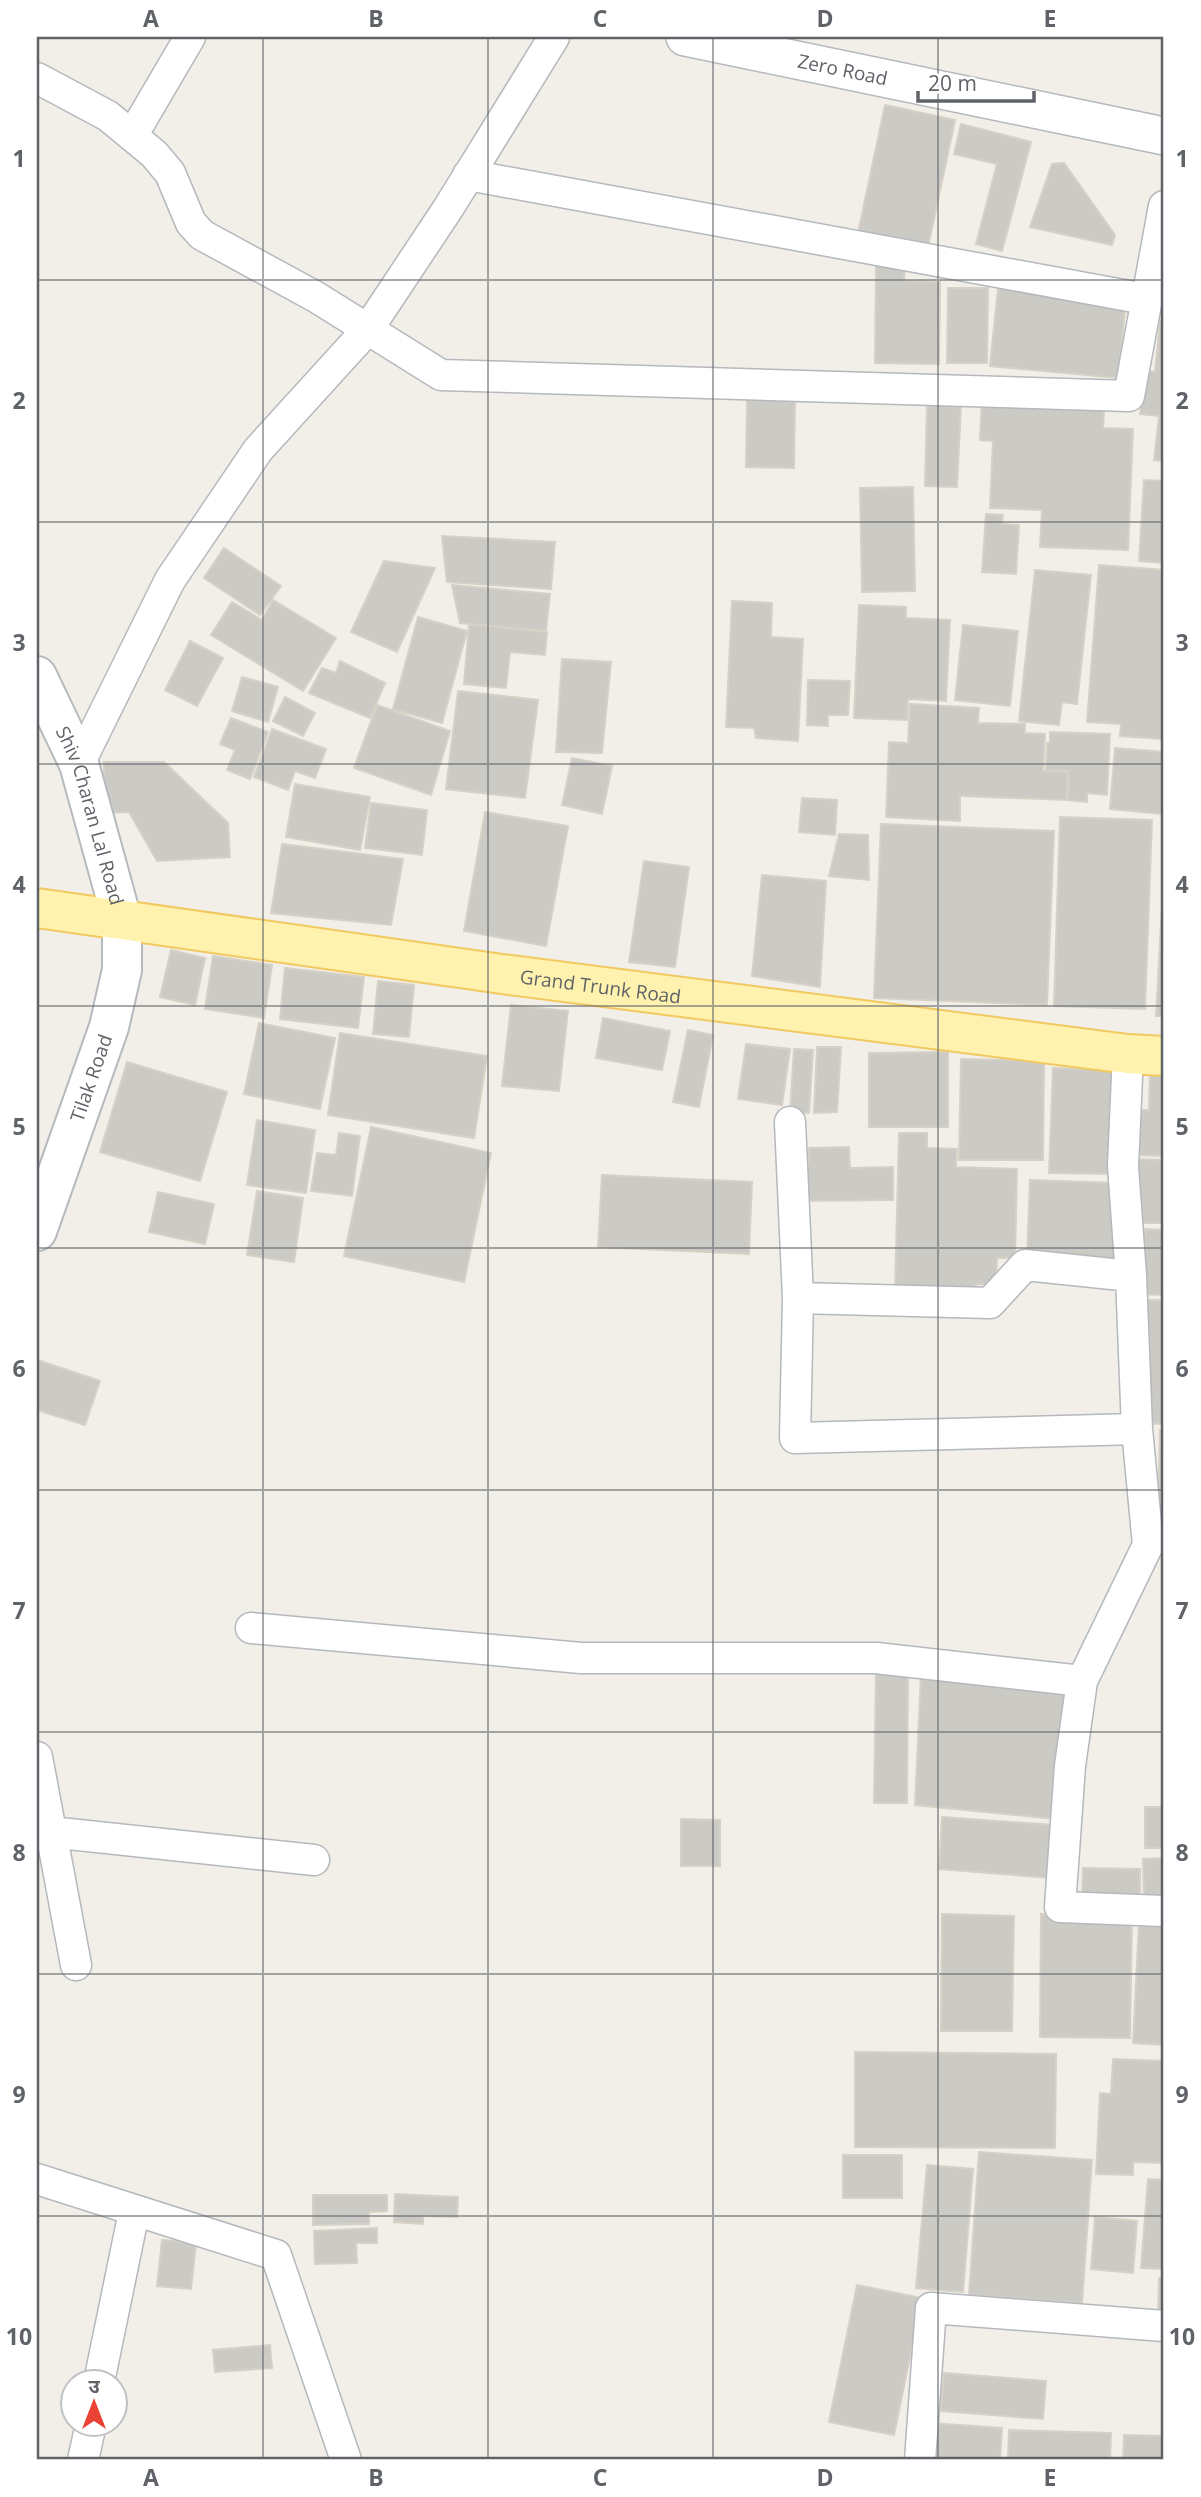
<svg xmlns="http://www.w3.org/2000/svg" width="1201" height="2497" font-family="'Open Sans','Noto Sans Devanagari',sans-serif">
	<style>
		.building { fill: #cccac5; stroke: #d6d1c6; stroke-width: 2 }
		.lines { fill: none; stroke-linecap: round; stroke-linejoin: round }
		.minor-casing { stroke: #b5b8bc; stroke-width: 33 }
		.tertiary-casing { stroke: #b5b8bc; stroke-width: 40 }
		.secondary-casing { stroke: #b6babf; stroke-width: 42 }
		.primary-casing { stroke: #f2c960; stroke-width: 42 }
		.minor { stroke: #fff; stroke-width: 30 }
		.tertiary { stroke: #fff; stroke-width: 37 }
		.secondary { stroke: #fff; stroke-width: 38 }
		.primary { stroke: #fff2af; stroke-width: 38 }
		.grid { fill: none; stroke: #5f6368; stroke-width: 2; stroke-opacity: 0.55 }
		.labels { text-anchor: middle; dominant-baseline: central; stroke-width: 6; stroke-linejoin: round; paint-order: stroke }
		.street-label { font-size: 19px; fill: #5f6368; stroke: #fff }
		.neatline { fill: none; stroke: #5f6368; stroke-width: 2.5 }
		.grid-label { font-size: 23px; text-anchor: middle; font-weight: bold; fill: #5f6368 }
	</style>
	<rect width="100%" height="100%" fill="#f1efe8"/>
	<path class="building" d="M885,105l70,15 -28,132 -70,-14z
		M961,124l70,18 -29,109 -26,-7 21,-80 -43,-10z
		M1064,163l51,72 -3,10 -82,-18 22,-63z
		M876,265h29l-1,16 36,1 -1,82 -64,-1z
		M948,288h40l-1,75h-40z
		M998,288l128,12 -8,78 -128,-12z
		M1160,321h4v140l-10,-1 5,-44 -19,-2 4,-43 11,1z
		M982,399l122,11 -1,18 30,1 -5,121 -88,-3 2,-37 -52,-2 3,-67 -13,-1z
		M747,400h48l-1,68 -48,-1z
		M927,403l34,2 -4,82 -32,-1z
		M1144,480l20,1v82l-25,-2z
		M913,487l2,104 -53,1 -2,-104z
		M986,514l17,1 -1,9 17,1 -3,49 -34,-2z
		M442,536l113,6 -4,47 -104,-7z
		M224,548l57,38 -21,29 -56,-37z
		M384,561l51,7 -38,84 -46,-20z
		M1099,565l65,5v142l-2,27 -42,-3 1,-12 -34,-2z
		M1035,570l56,5 -14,129 -15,-2 -3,23 -40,-4z
		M452,585l98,9 -4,37 -86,-8z
		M273,600l63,38 -33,53 -92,-56 21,-33 30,18z
		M732,601l40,2 -1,34 32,2 -5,102 -42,-3 -2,-10 -28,-1z
		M859,605l47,2v11l44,2 -4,81 -38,-2 -1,21 -53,-2z
		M418,617l49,14 -25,92 -49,-14z
		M469,624l78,8 -2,23 -35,-3 -4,36 -42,-4z
		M963,625l55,6 -8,75 -55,-6z
		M190,641l33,17 -26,48 -32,-16z
		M562,659l49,3 -9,91 -46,-1z
		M340,661l45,22 -15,35 -61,-25 13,-25 14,5z
		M242,677l36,10 -10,35 -36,-11z
		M808,680l42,1 -2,34h-20v11l-21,-1z
		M458,691l80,9 -13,98 -79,-9z
		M285,697l30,16 -12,23 -30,-15z
		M910,704l69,4 -1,15 47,1v9l20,1 -2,37 25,1 -2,28 -106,-4v25l-74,-4 3,-75 19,1z
		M377,705l73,26 -19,64 -77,-27z
		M231,718l37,14 -18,47 -23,-9 8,-20 -15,-6z
		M272,729l54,20 -11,29 -20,-7 -7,19 -34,-13z
		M1050,732l60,2 -3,61 -20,-2v9l-19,-2 1,-29 -23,-1 1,-27h3z
		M1115,748l49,4 -2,62 -52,-5z
		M572,758l40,8 -10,48 -40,-9z
		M104,762h60l64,61 2,34 -73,4 -28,-49 -25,1z
		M295,784l75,13 -10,53 -74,-13z
		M802,798l35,2 -2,35 -36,-3z
		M371,803l56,7 -5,45 -57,-7z
		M485,812l83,14 -22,120 -82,-15z
		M1060,817l92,3 -7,189 -91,-3z
		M881,824l173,7 -7,174 -173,-7z
		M839,834l29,1 1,45 -40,-4z
		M282,844l121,15 -12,66 -120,-12z
		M644,861l45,6 -14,100 -46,-5z
		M1164,870v146h-8z
		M762,875l64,6 -6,106 -68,-11z
		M171,950l34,8 -10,47 -35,-8z
		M213,956l59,9 -8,53 -59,-9z
		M285,968l79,9 -6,51 -78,-9z
		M378,981l36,4 -5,52 -36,-3z
		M511,1005l57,6 -9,80 -57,-5z
		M603,1018l67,13 -8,39 -66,-12z
		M259,1023l76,15 -15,71 -76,-15z
		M688,1030l25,5 -14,72 -26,-5z
		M340,1033l147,23 -13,82 -146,-23z
		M746,1044l44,5 -8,56 -44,-6z
		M817,1047h24l-4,65 -23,1z
		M794,1049l19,1 -4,63 -19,-1z
		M948,1052v75h-79v-74z
		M961,1059l83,2 -1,99h-84z
		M127,1062l100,30 -27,89 -100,-29z
		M1053,1068l66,2 -2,104 -68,-1z
		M1150,1072l14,1v83l-32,-1 -3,-45h20z
		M257,1120l58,10 -9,63 -59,-8z
		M371,1127l120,26 -27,129 -120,-26z
		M339,1133l21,3 -8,60 -41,-5 6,-38 19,2z
		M899,1133h28v15l30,1 -1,18 61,2 -2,89h-18l-1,27 -20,-1 -1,9 -80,-2z
		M849,1147l1,21 43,-1v33l-92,1 -1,-35h9v-18z
		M1138,1159l26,1v63h-28z
		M602,1175l150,7 -3,72 -151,-7z
		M1030,1180l87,3 -3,78 -87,-3z
		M257,1191l46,7 -9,64 -47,-7z
		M158,1192l56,12 -9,40 -56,-12z
		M1145,1229l19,1v65l-21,-1z
		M1144,1300h20v124l-24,-1z
		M37,1360l63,21 -15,44 -48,-15z
		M1160,1430l4,1v92h-6z
		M876,1673l32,1 -1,129h-33z
		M921,1674l146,14 -12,131 -140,-14z
		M1145,1807h19v41h-19z
		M942,1817l113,8 -4,53 -112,-9z
		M681,1819l39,1v46h-39z
		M1164,1858v44l-20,1 -1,-44z
		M1083,1868l57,1v34l-58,-1z
		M942,1914l72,2 -2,115h-71z
		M1041,1914l91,2 -2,122 -90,-1z
		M1139,1923l25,2v120l-31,-2z
		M855,2052l201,2 -1,94 -200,-1z
		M1113,2059l51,2v102l-31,-1v13l-37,-1 4,-81 11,1z
		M979,2152l113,8 -10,143 -113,-8z
		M843,2155h59v43h-59z
		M927,2165l46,4 -10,123 -47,-4z
		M1148,2179l16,1v89l-23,-1z
		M395,2194l63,3 -1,20 -34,-1v8l-29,-2z
		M313,2195h74v16l-18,1v12l-56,1z
		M1095,2217l42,4 -4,52 -42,-4z
		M377,2228v15h-21l1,20 -42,1 -1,-33z
		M162,2240l34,3 -5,46 -34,-3z
		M1159,2278l5,1v38h-6z
		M857,2285l65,13 -28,137 -65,-13z
		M270,2345l2,23 -57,4 -2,-22z
		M944,2373l102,8 -3,38 -102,-8z
		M931,2423l71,5 -2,32h-72z
		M1009,2430l102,3 -1,27h-102z
		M1124,2435l40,1v24h-41z"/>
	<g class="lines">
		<defs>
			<path id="minor" d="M37,78l71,38 46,38 16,19 21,50 11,12 114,62 125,78 688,21 35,-190
				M132,136l58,-99
				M468,175l677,124
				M79,764l91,-184 88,-130 110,-121 81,-122 105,-170
				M1128,1054l-5,112 8,110 6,153 11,116 -66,136 -12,85 -10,141 104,4
				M790,1122l8,176 -3,140 342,-9
				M798,1298l192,5 35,-38 106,11
				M251,1628l330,30h295l206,23
				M37,1757l39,208
				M50,1832l264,28
				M37,2179l239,76 70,205
				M99,2382l35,-170
				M83,2460l8,-36
				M920,2460l11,-152 233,18"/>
			<g id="tertiary">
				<path id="s1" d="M685,37l479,99"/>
			</g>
			<g id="secondary">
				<path id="s2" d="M37,676l42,88 43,156v50l-13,57 -72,204"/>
			</g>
			<g id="primary">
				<path id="s3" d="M37,908l465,66 626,80 36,2"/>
			</g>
		</defs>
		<use href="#minor" class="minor-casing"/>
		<use href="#tertiary" class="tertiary-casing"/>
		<use href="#secondary" class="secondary-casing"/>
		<use href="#primary" class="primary-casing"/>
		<use href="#minor" class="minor"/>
		<use href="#tertiary" class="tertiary"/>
		<use href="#secondary" class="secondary"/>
		<use href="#primary" class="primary"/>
	</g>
	<path class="grid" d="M263,37v2423M488,37v2423M713,37v2423M938,37v2423M37,280h1127M37,522h1127M37,764h1127M37,1006h1127M37,1248h1127M37,1490h1127M37,1732h1127M37,1974h1127M37,2216h1127"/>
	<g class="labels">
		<g class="street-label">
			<text stroke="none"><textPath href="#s1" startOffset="161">Zero Road</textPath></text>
			<text stroke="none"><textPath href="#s2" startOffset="150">Shiv Charan Lal Road</textPath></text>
			<text stroke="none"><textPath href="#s3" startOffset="569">Grand Trunk Road</textPath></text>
			<text transform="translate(91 1078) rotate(-71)">Tilak Road</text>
		</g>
	</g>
	<rect width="1201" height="2497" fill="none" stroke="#ffffff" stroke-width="77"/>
	<g transform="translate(94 2403)"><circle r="33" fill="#ffffff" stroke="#bfc1c3" stroke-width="2"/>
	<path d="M0-5L12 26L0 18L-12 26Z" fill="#ea4335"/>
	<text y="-10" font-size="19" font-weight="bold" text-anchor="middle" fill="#5f6368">उ</text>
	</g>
	<path d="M918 91v10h116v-10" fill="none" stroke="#5f6368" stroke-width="3.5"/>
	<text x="928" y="91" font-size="21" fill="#5f6368" stroke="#ffffff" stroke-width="5" paint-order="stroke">20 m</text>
	<rect x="38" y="38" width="1124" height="2420" class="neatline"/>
	<g class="grid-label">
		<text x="151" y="27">A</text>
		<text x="376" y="27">B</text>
		<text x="600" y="27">C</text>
		<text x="825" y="27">D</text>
		<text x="1050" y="27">E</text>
		<text x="19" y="167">1</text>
		<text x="1182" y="167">1</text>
		<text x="19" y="409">2</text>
		<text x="1182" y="409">2</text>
		<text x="19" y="651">3</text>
		<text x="1182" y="651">3</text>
		<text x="19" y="893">4</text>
		<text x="1182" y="893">4</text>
		<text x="19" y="1135">5</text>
		<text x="1182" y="1135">5</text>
		<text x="19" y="1377">6</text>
		<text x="1182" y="1377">6</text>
		<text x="19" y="1619">7</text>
		<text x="1182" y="1619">7</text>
		<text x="19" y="1861">8</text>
		<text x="1182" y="1861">8</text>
		<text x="19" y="2103">9</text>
		<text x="1182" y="2103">9</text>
		<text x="19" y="2345">10</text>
		<text x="1182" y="2345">10</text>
		<text x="151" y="2486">A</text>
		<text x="376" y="2486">B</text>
		<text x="600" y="2486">C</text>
		<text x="825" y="2486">D</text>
		<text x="1050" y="2486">E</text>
	</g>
</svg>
